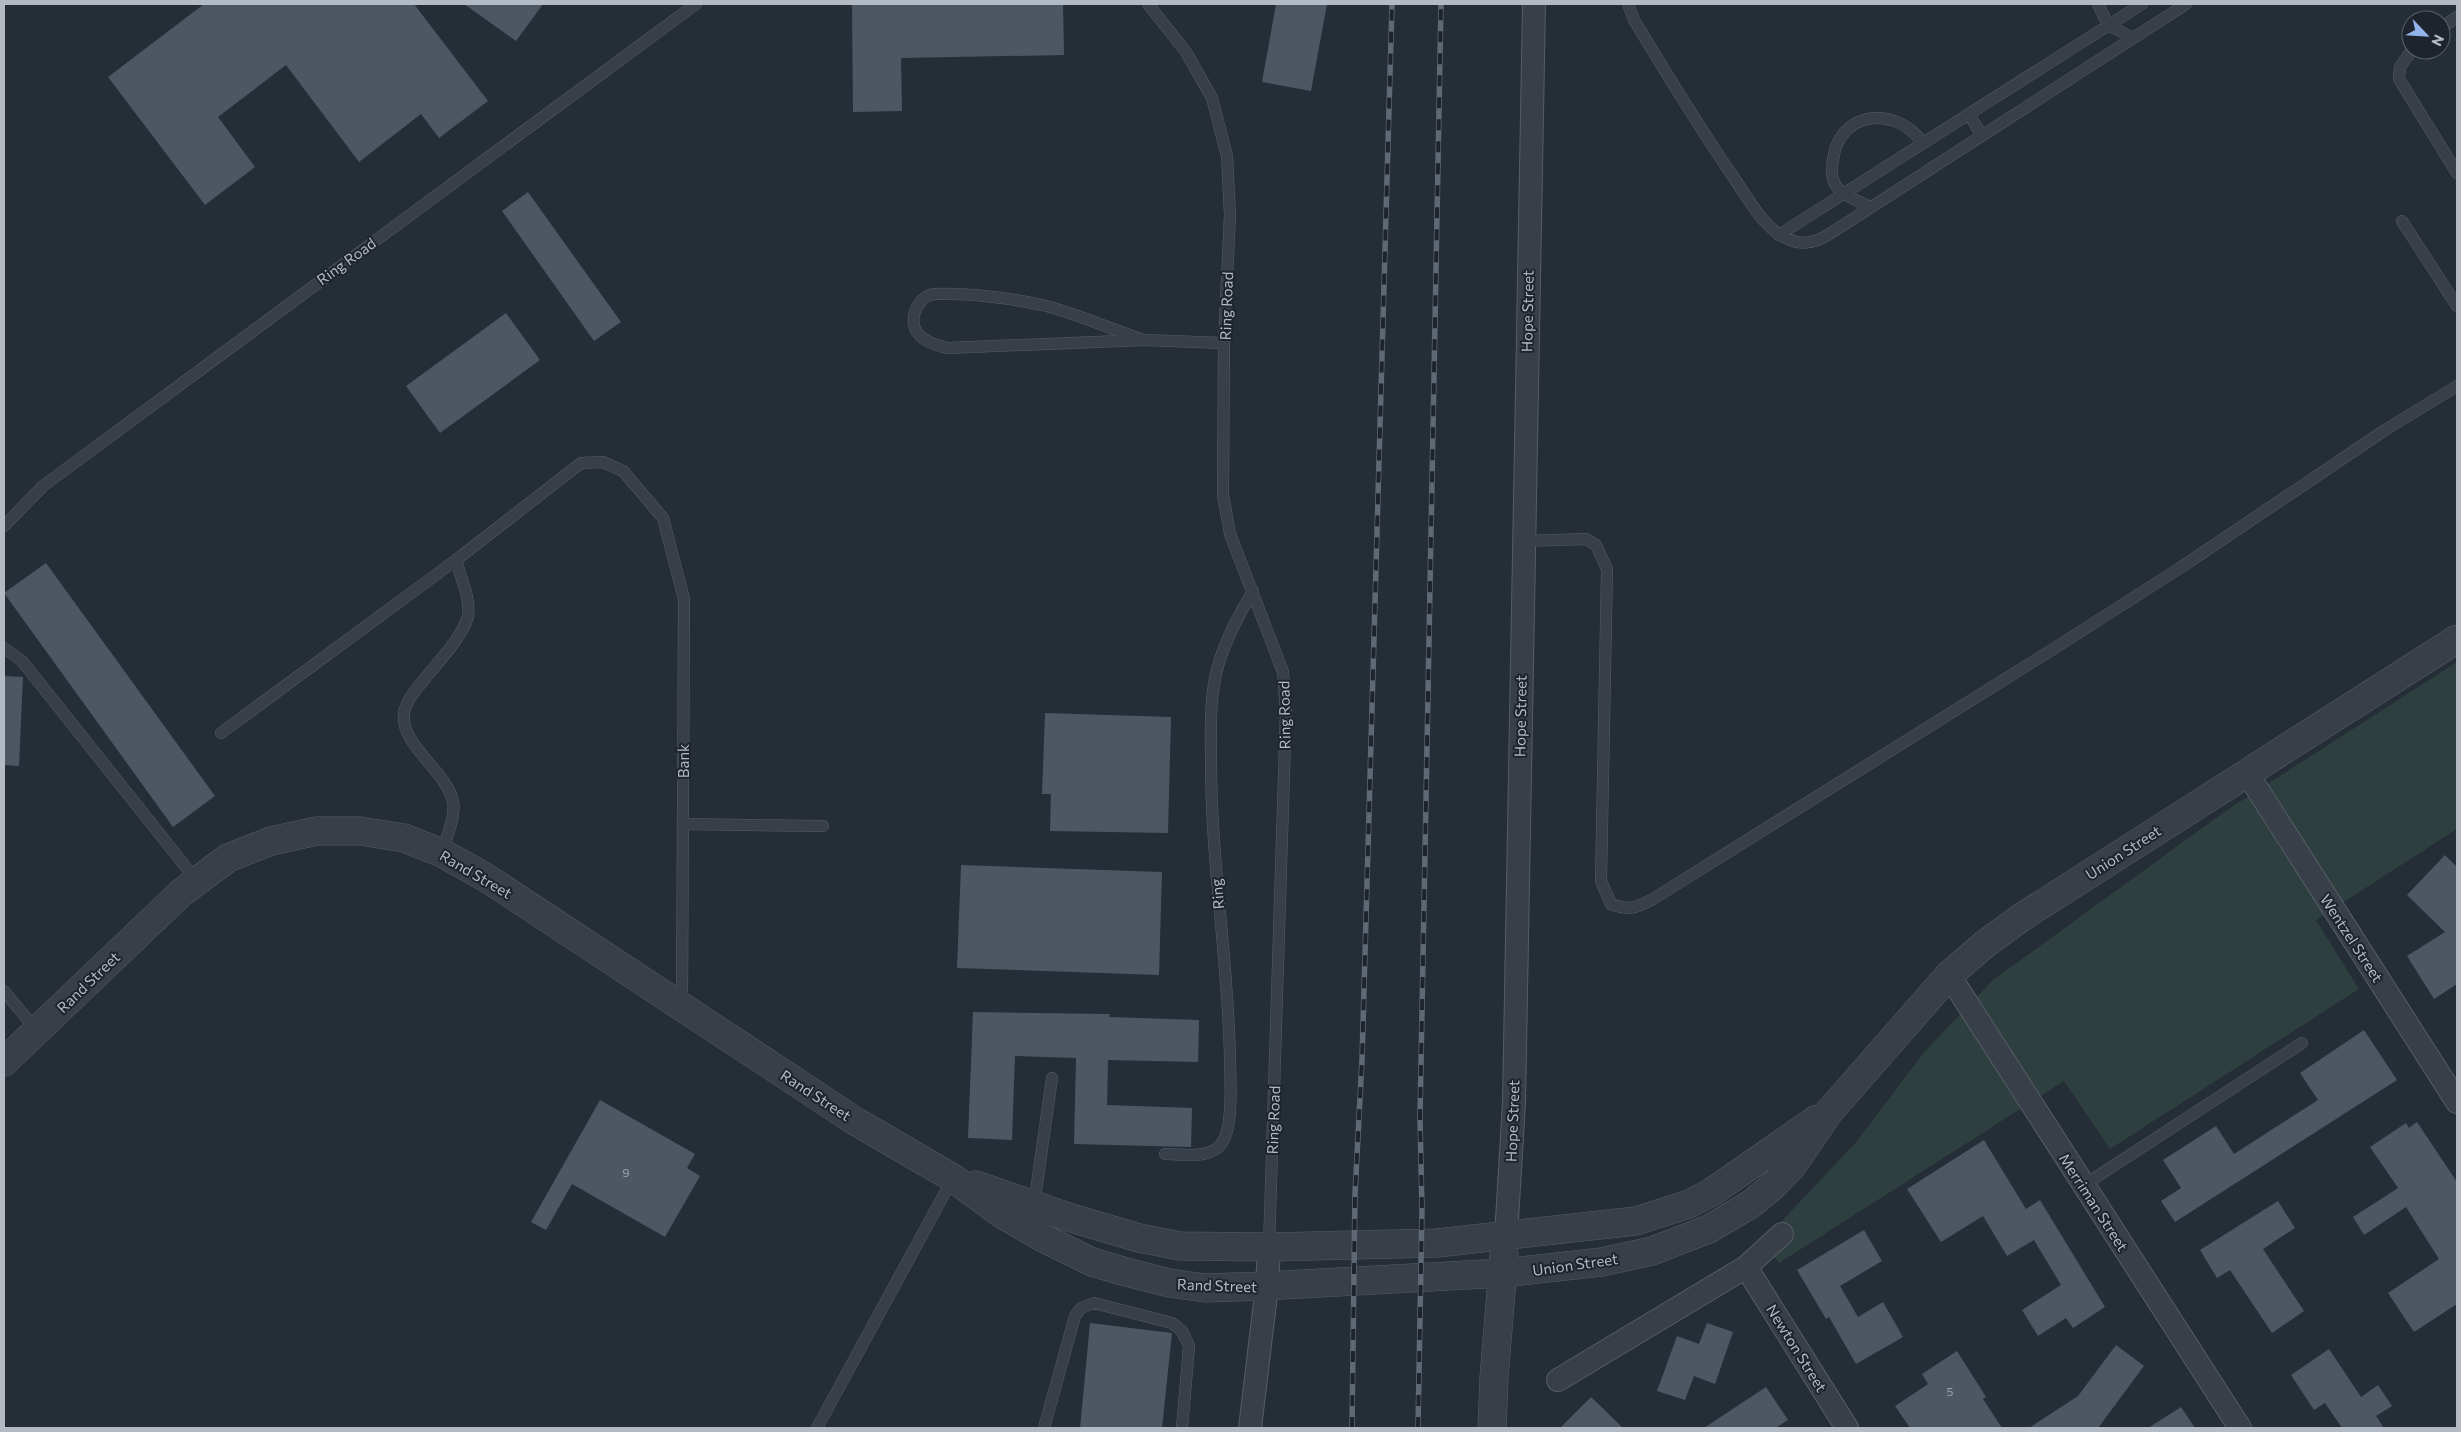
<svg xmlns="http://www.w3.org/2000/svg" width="2461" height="1432" font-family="Commissioner,sans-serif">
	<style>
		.green { fill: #2e3f3f }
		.building { fill: #4d5763 }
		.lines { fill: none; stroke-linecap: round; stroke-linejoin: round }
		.service-casing { stroke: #565d66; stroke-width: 12 }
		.minor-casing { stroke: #565d66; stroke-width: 24 }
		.tertiary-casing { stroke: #565d66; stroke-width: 29 }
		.service { stroke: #383f48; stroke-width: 11 }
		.minor { stroke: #383f48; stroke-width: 22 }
		.tertiary { stroke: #383f48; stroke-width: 28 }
		.rail-casing { stroke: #606874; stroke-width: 5.5 }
		.rail { stroke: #1d242d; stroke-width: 4; stroke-dasharray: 11; stroke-linecap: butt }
		.labels { text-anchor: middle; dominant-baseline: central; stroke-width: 4; stroke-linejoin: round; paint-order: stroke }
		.number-label { font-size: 12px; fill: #9aa1ac }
		.street-label { font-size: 15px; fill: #b3bac4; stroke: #1d242d }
	</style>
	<rect width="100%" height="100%" fill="#252d37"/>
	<path class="green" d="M2457,662v167l-141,91 43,69 -249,160 -46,-68 -285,182 -16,-22 94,-100 68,-90 68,-71 234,-170z"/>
	<path class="building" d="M204,4h210l74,97 -49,37 -18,-24 -62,48 -73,-97 -68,52 37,50 -50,38 -97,-128z
		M464,4h79l-27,37z
		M852,4h211l1,51 -163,3 1,53 -49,1z
		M1276,4h51l-16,87 -49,-9z
		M528,192l93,130 -27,19 -92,-130z
		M506,313l34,47 -100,73 -34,-47z
		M46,563l169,233 -42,31 -169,-234z
		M4,676l19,1 -4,89 -15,-1z
		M1045,713l126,4 -3,116 -118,-2 1,-37h-9z
		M2445,855l12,12v117l-23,15 -27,-43 38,-24 -38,-37z
		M961,865l201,7 -3,103 -202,-7z
		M973,1012l137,2 -1,3 90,3 -1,42 -90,-2 -1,45 85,3 -1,39 -117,-3 2,-86 -61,-2 -3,84 -44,-2z
		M2364,1030l33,50 -222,142 -14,-21 20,-13 -18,-28 53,-34 18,28 84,-54 -18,-27z
		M600,1100l95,54 -8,14 13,8 -35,61 -93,-53 -26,46 -15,-8z
		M2417,1122l40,60v122l-43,28 -26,-39 51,-34 -33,-52 -42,28 -11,-18 45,-29 -28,-41 36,-24 3,5z
		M1984,1140l42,69 14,-9 65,107 -32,21 -7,-10 -28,18 -16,-26 39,-25 -27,-45 -27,16 -24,-40 -42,26 -34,-53z
		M2278,1201l17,27 -32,21 41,62 -32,22 -42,-63 -13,8 -17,-28z
		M1864,1230l18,31 -42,25 18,31 25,-15 20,35 -47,27 -27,-47 -3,2 -29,-49z
		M1090,1323l82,10 -10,95h-82z
		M1707,1323l26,9 -18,52 -21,-8 -9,24 -28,-9 20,-55 22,8z
		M2116,1345l28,21 -46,62h-69l49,-32z
		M2329,1349l32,48 17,-12 14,21 -16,10 8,12h-42l-17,-25 -11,7 -23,-35z
		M1957,1351l29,46 -3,2 19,29h-92l-15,-22 33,-22 -6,-10z
		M1766,1387l22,33 -13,8h-71z
		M1591,1397l32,31h-63z
		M2181,1407l14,21h-47z"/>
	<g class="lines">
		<defs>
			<path id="service" d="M1148,4l38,48 26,46 15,58 3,59 -6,128 -1,152 7,39 53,138 3,39 -17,536
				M1628,4l6,16c32,53 65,107 100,158 13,19 27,46 48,58 17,10 30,8 46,-1l358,-231
				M2098,4l10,21 25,13
				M2441,28l16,-11
				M2412,50l-12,17 -1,12 58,94
				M1969,114l13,22
				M1870,207c-11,-6 -28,-11 -35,-23 -5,-9 -3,-21 -1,-30 7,-30 34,-43 63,-32 11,4 19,13 27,21
				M2402,221l55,85
				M1779,235l363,-231
				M1144,340c-31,-10 -71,-28 -102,-35 -32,-7 -74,-12 -107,-11 -17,1 -27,25 -18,38 7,10 19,13 30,16l197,-8 80,3
				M4,526l39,-40 653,-482
				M1523,541l63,-2 10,6 11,24 -6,312 10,23c19,7 24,4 42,-5l405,-253 125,-80 202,-136 72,-44
				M4,648l18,13 175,220
				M221,733l235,-173 125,-97 22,-1 20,9 40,47 21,81 -2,407
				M683,824l140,2
				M442,853c4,-15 14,-36 11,-52 -7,-30 -53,-57 -49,-87 1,-12 11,-23 19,-33 13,-17 40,-44 45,-65 3,-17 -8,-40 -12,-56
				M4,991l33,40
				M1165,1154c18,0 45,6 57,-11 12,-18 8,-65 8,-86 -2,-98 -19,-195 -19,-294 0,-32 -2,-66 7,-97 8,-28 21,-51 35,-75
				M2084,1185l218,-142
				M1034,1205l18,-127
				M817,1428l136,-250
				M1044,1428l31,-112 6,-8 13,-5 78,20 10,8 7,15 -7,82"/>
			<path id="minor" d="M2247,773l210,329
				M1949,975l291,453
				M1506,1236l8,-133 20,-1099
				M1746,1267l101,161
				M1558,1380l188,-113 36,-33
				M1250,1428l17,-142 2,-39"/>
			<path id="tertiary" d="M4,1062l177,-169 47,-35 43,-17 46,-10h43l44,7 38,15 43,24 370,244 98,57 49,36 41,24 49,24 34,10 43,11 36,5 62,-2 236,-13 99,-11 50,-11 57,-22 42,-25 22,-18 19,-20 37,-54 120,-137 36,-31 37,-27 435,-278
				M976,1185l92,32 71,21 41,8 89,1 168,-4 199,-22 53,-17 23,-12 105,-73
				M1492,1428l2,-50 10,-123"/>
		</defs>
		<use href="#service" class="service-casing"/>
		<use href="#minor" class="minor-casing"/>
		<use href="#tertiary" class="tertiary-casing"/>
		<use href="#service" class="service"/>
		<use href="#minor" class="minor"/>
		<use href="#tertiary" class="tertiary"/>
		<defs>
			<path id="rail" d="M1352,1428l3,-234 7,-134 30,-1056
				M1418,1428l4,-219 -2,-91 21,-1114"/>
		</defs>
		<use href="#rail" class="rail-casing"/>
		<use href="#rail" class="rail"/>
	</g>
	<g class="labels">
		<g class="number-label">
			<text x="626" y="1172">9</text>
			<text x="1950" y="1391">5</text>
		</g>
		<g class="street-label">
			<text transform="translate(346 261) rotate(-36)">Ring Road</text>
			<text transform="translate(1226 306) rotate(-88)">Ring Road</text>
			<text transform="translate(1527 311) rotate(-89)">Hope Street</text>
			<text transform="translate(1284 715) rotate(-91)">Ring Road</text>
			<text transform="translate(1520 716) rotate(-89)">Hope Street</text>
			<text transform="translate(683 761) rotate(-90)">Bank</text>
			<text transform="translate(2123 852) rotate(-33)">Union Street</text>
			<text transform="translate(476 874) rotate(30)">Rand Street</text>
			<text transform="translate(1217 894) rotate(-95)">Ring</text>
			<text transform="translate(2352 938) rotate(57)">Wentzel Street</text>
			<text transform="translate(88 982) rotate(-44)">Rand Street</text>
			<text transform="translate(816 1095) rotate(33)">Rand Street</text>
			<text transform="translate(1273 1120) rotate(-88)">Ring Road</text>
			<text transform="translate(1512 1121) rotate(-88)">Hope Street</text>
			<text transform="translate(2094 1202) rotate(57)">Merriman Street</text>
			<text transform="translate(1575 1264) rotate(-8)">Union Street</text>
			<text transform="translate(1217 1285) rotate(2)">Rand Street</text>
			<text transform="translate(1797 1348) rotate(58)">Newton Street</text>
		</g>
	</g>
	<rect width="2461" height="1432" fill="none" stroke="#b3bac4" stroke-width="10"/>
	<g transform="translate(2426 35) rotate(115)"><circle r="24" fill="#1d242d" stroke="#596069"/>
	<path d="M0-4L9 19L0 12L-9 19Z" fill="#92b4ea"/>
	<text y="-8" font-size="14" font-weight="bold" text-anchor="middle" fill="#b3bac4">N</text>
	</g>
</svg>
